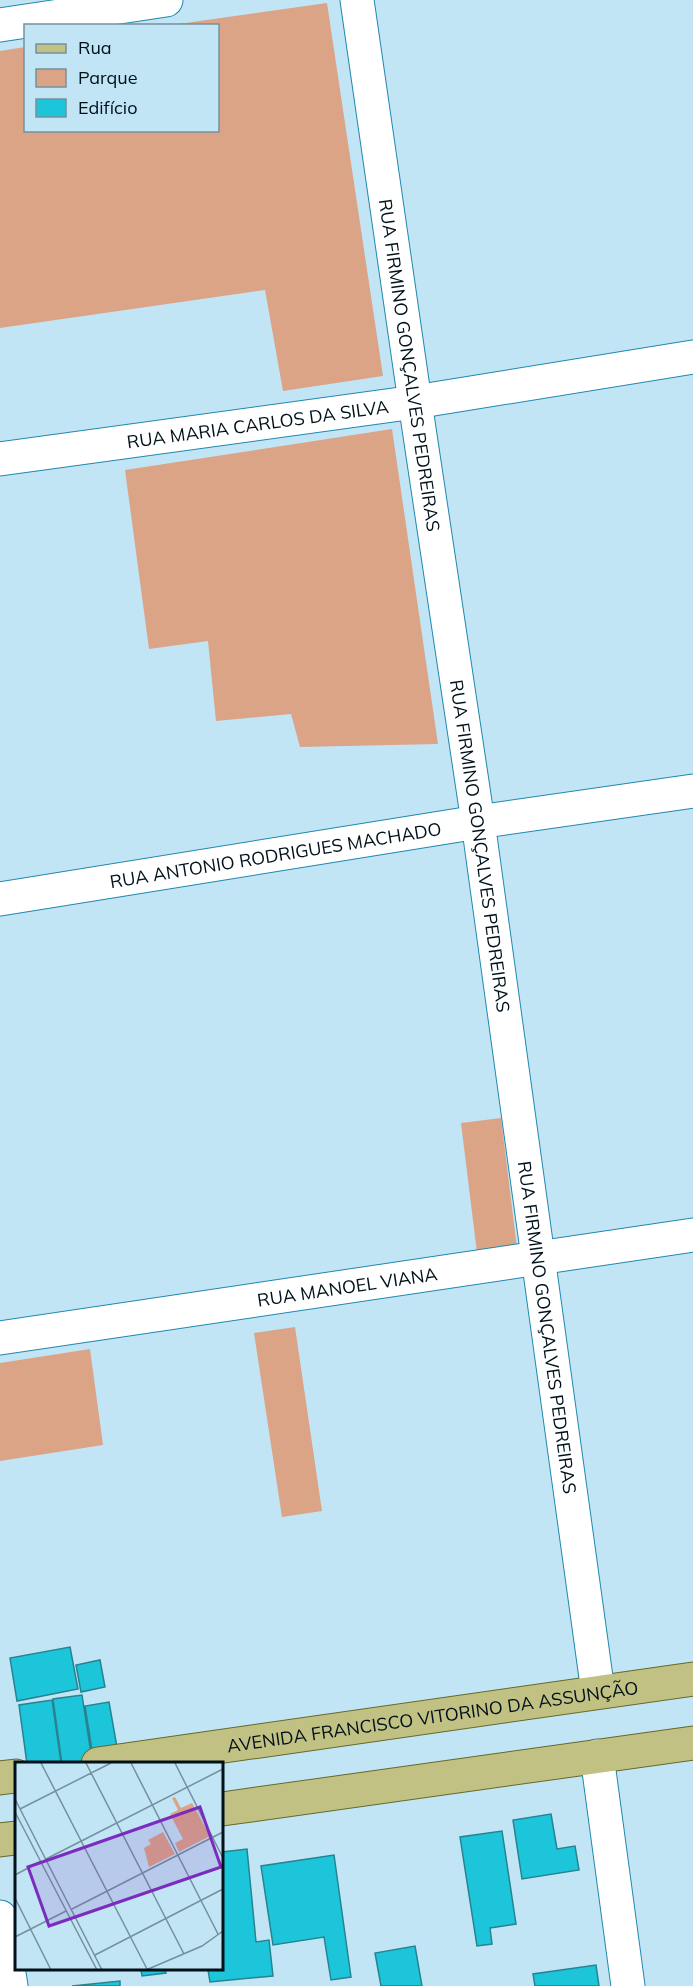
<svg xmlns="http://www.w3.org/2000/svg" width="693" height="1986" font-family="Mulish,sans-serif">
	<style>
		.green { fill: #dca487 }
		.building { fill: #1cc5da; stroke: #268390; stroke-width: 1.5 }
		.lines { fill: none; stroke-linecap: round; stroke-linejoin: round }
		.minor-casing { stroke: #1f88af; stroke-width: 35 }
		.major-casing { stroke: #64692a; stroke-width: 35 }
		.minor { stroke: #fff; stroke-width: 33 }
		.major { stroke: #c2c184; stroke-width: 33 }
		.labels { text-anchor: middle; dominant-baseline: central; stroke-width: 6; stroke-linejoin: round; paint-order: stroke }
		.street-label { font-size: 18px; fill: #00111a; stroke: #c2e5f5 }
		.inset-road { fill: none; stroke: #74909d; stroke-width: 1.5 }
		.view { fill: #7b2cbf; fill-opacity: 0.15; stroke: #7b2cbf; stroke-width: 3 }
		.inset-edge { fill: none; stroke: #00111a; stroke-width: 3 }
	</style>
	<rect width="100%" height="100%" fill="#c2e5f5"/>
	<path class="green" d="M327,3l56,373 -100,15 -18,-101 -265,38v-277l25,-4 1,83h192v-104l-47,-1z
		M392,429l46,315 -138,3 -9,-33 -75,7 -8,-80 -59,8 -24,-179z
		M501,1118l16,130 -40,5 -16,-130z
		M295,1327l27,184 -40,6 -28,-184z
		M90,1349l13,96 -103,16v-98z"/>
	<path class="building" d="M70,1647l8,42 -61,12 -7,-43z
		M100,1660l5,27 -24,5 -5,-27z
		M82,1695l10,65 -30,4 -9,-65z
		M52,1700l9,63 -34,1 -8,-59z
		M109,1702l8,45 -25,3 -7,-44z
		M551,1814l6,35 18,-3 4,24 -57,9 -9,-59z
		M502,1831l14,93 -26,4 2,16 -15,2 -17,-109z
		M247,1849l9,93 13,-2 4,36 -63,6 -2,-12h14v-118z
		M334,1855l17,122 -20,3 -7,-43 -51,8 -12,-79z
		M415,1946l7,40h-41l-6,-33z
		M596,1965l3,21h-64l-2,-12z
		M141,1970h24l1,3 -24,3z
		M120,1981v5h-48z"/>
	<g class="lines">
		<defs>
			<g id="minor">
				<path id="s1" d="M357,0l58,402 63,420 120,870"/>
				<path d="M0,25l166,-25"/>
				<path id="s2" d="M0,459l415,-57 278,-45"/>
				<path id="s3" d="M0,899l478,-77 215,-31"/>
				<path id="s4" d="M0,1338l693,-103"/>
				<path d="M597,1756l31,230"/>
				<path d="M0,1917l11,69"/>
			</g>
			<g id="major">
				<path id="s5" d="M98,1764l595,-85"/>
				<path d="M0,1778l16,-2"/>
				<path d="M222,1809l471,-66"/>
				<path d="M0,1840l16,-2"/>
			</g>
		</defs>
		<use href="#minor" class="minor-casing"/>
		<use href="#major" class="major-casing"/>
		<use href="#minor" class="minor"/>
		<use href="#major" class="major"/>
	</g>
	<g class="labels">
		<g class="street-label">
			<text stroke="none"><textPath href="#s1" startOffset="369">RUA FIRMINO GONÇALVES PEDREIRAS</textPath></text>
			<text stroke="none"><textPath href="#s2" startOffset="260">RUA MARIA CARLOS DA SILVA</textPath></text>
			<text stroke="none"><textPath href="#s1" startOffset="855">RUA FIRMINO GONÇALVES PEDREIRAS</textPath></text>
			<text stroke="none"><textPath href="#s3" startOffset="279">RUA ANTONIO RODRIGUES MACHADO</textPath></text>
			<text stroke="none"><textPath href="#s4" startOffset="351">RUA MANOEL VIANA</textPath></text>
			<text stroke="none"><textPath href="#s1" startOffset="1341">RUA FIRMINO GONÇALVES PEDREIRAS</textPath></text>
			<text stroke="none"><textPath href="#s5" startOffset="338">AVENIDA FRANCISCO VITORINO DA ASSUNÇÃO</textPath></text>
		</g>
	</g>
	<g transform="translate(15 1762)">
		<rect width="208" height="208" fill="#c2e5f5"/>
		<path d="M160,35l6,11 11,-5 18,33 -31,16 -4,-9 8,-4 -13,-25 8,-4 -6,-12zM148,70l12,22 -26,13 -5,-19 7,-4 -3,-4z" fill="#dca487"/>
		<path class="inset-road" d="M26,1l106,206M71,1l98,191M116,1l87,171M160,1l48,95M0,37l87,171M5,47l91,-46M0,50l82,158M31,97l177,-90M0,113l26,-14M0,136l36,72M57,147l151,-77M0,175l51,-26M80,193l128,-66M131,208l56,-24 21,-15"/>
		<path class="view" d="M185,45l21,60 -172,59 -21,-59z"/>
		<rect width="208" height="208" class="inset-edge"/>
	</g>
	<rect x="24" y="24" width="195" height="108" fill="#c2e5f5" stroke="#74909d" stroke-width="1.5"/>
	<rect x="36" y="44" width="30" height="9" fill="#c2c184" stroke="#74909d" stroke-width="1.5"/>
	<text x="78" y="54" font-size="18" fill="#00111a">Rua</text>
	<rect x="36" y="69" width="30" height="18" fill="#dca487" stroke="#74909d" stroke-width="1.5"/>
	<text x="78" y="84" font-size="18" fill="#00111a">Parque</text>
	<rect x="36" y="99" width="30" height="18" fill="#1cc5da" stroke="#74909d" stroke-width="1.5"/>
	<text x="78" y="114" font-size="18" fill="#00111a">Edifício</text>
</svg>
